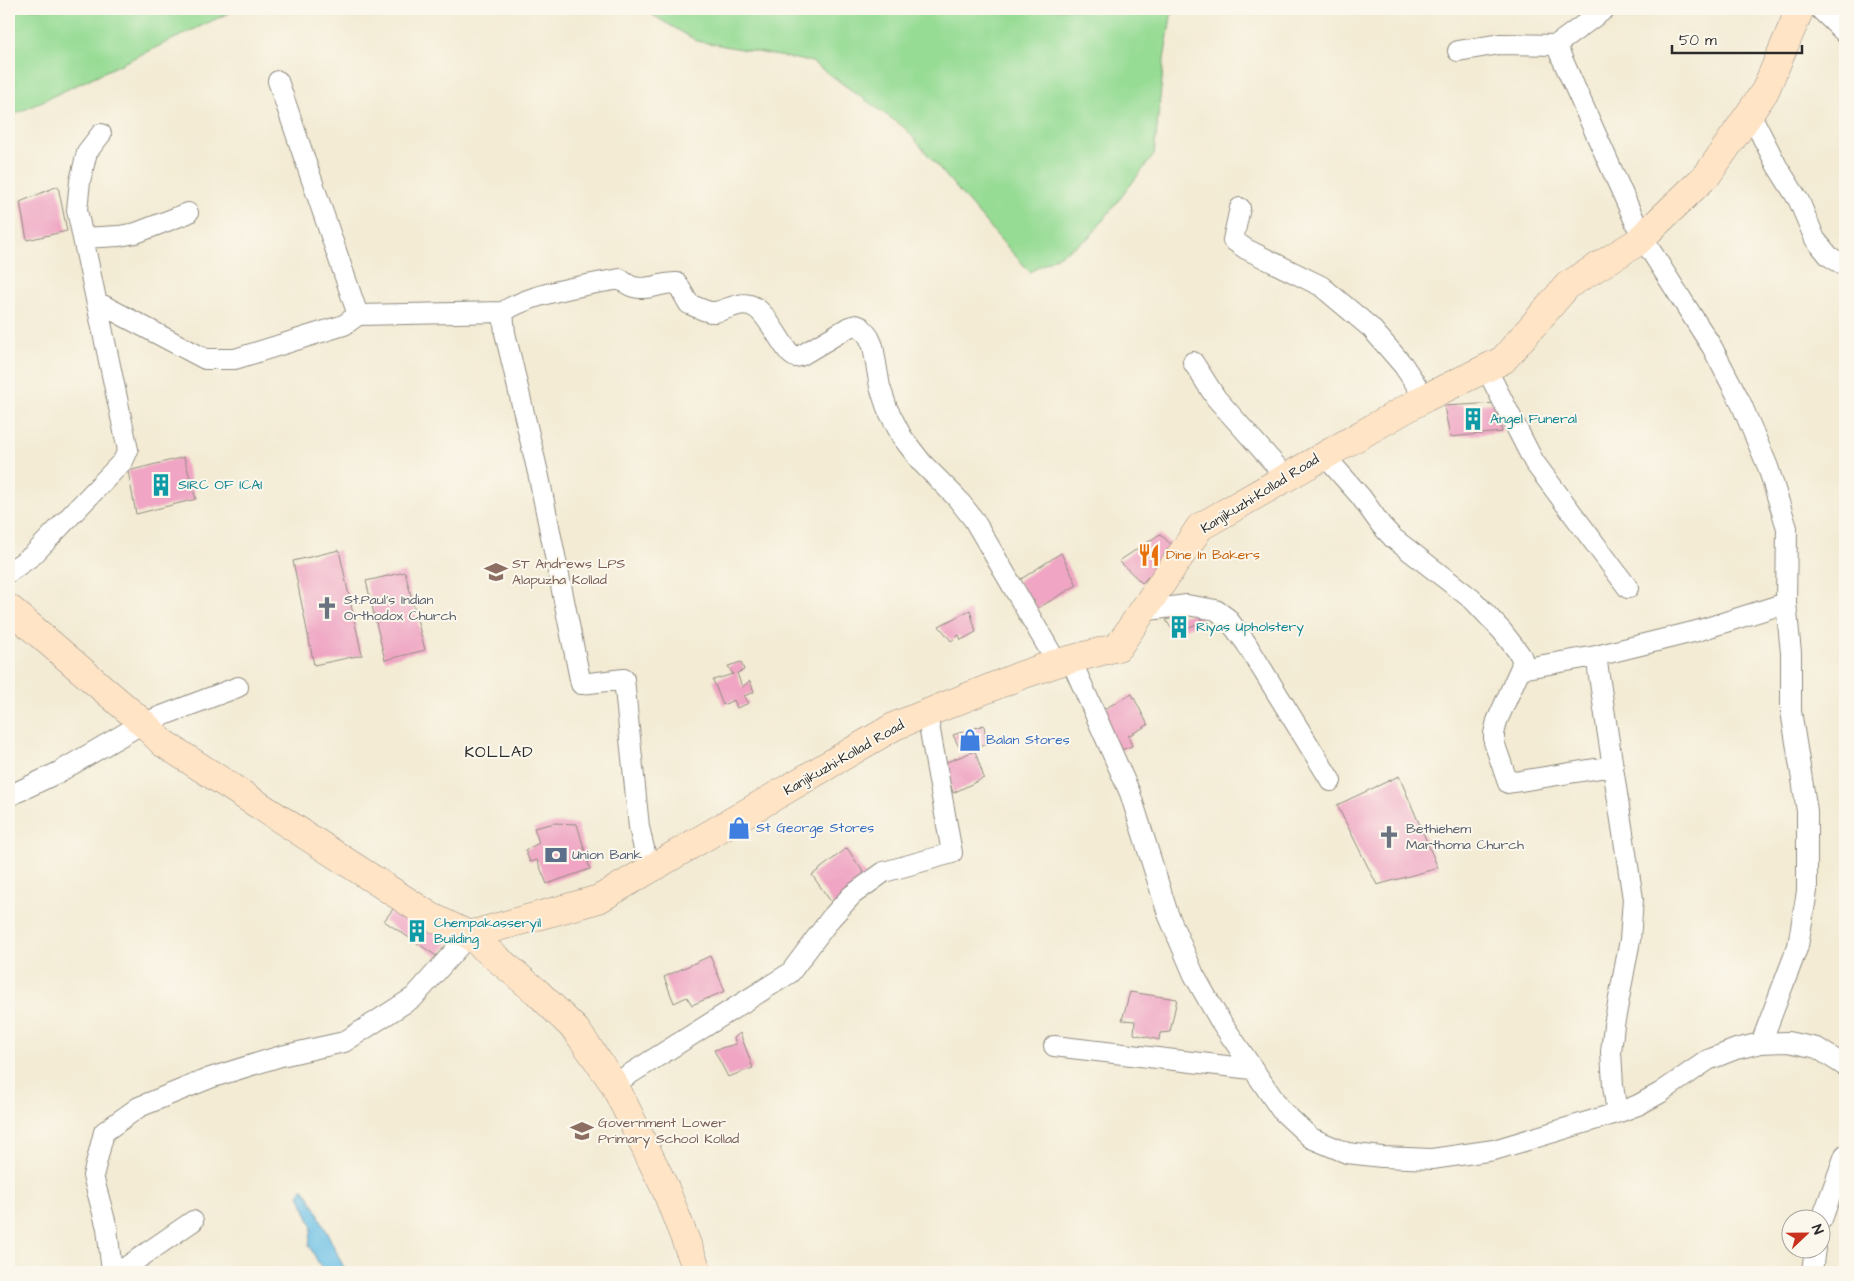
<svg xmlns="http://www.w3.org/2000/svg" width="1854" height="1281" font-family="'Architects Daughter',sans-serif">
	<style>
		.green { fill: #97dc95; stroke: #618460 }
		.water { fill: #69bfe6; stroke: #4a7588 }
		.building { fill: #efa5c3 }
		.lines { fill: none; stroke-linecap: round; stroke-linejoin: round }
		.minor-casing { stroke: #8f8b80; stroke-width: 22 }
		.secondary-casing { stroke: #8f8b80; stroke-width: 29 }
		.minor { stroke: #fff; stroke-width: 20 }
		.secondary { stroke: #ffe4c6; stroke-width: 28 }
		.labels { text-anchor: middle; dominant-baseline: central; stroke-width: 4; stroke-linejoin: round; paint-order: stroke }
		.culture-label { font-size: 14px; fill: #0d838f; stroke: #fbf7ec; text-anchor: start }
		.street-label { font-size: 14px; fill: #2b2b2b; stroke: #fbf7ec }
		.food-label { font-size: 14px; fill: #c56008; stroke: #fbf7ec; text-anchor: start }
		.education-label { font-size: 14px; fill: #785e54; stroke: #fbf7ec; text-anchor: start }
		.worship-label { font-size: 14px; fill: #5b616d; stroke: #fbf7ec; text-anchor: start }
		.shop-label { font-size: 14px; fill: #366cbe; stroke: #fbf7ec; text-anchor: start }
		.service-label { font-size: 14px; fill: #4e5e75; stroke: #fbf7ec; text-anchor: start }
		.quarter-label { font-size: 16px; letter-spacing: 1px; fill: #2b2b2b; stroke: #fbf7ec }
	</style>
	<rect width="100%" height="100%" fill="#fbf7ec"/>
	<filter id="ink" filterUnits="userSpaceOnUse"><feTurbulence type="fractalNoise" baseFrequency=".02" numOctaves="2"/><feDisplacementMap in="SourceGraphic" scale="10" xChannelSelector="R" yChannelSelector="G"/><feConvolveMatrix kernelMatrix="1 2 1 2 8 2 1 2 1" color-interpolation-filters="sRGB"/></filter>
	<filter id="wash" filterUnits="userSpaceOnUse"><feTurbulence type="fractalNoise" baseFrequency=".0096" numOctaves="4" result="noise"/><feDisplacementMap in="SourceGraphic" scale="20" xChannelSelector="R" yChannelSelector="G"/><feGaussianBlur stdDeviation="1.12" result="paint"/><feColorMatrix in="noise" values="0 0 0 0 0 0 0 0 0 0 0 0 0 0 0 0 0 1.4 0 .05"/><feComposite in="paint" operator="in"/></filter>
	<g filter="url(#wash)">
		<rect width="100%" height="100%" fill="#f3ebd4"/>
		<path class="green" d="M9,9h228l-228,108z
			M617,9h559l-5,7 -7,44 -10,95 -65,83 -59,34 -30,-33 -95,-111 -93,-66 -115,-21 -53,-31z"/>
		<path class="water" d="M303,1188l10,15 33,69h-23l-14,-27 3,-19 -13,-31z"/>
		<g id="blocks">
			<path class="building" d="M58,186l9,45 -40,9 -7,-38z
				M1497,403l5,29 -52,5 -6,-31z
				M184,457l12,42 -60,15 -8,-43z
				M1160,534l16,15 -34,34 -23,-22z
				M339,550l23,105 -48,10 -21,-104z
				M1061,553l16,32 -42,25 -1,-10 -5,3 -11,-22z
				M405,572l20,78 -40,10 -19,-79z
				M970,610l6,22 -15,8 -2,-5 -8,6 -12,-15z
				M1198,612l4,10 -28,11 -8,-13z
				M741,662l3,8 -7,3 5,14 8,-6 4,11 -10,4 5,7 -12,5 -3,-8 -11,5 -10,-25 20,-6 -5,-8z
				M1132,694l16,31 -20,11 4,10 -14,5 -18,-40z
				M984,725l2,19 -26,5 -7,-14z
				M975,751l9,27 -31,15 -9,-30z
				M1399,776l39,92 -61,17 -40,-80z
				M555,823l22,1 13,45 -43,15 -10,-24 -7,2 -5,-12 14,-7 -5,-15z
				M847,848l21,31 -34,27 -22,-31z
				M396,905l54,35 -12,17 -54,-36z
				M710,956l15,35 -33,14 -5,-8 -13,6 -10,-26z
				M1130,992l47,7 -7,33 -10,1 -1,7 -25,-6 1,-13 -13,-1z
				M740,1033l13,35 -25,9 -14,-27 22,-6 -2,-6z"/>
		</g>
	</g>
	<g filter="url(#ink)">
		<use href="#blocks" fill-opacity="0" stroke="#8f8b80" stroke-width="1"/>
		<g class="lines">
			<defs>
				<path id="minor" d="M1820,9l25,24
					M1556,45l86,192 70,110 28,54 28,66 19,61 -1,75 5,50v58l16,100v80l-9,55 -37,97
					M1458,51l42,-7 56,1 49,-36
					M278,81l80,234
					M1750,113l27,53 22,35 16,38 14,17 16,10
					M1240,208l-7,32 13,9 75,37 50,42 32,37 22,33
					M83,238l36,-2 17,-3 52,-20
					M97,302l108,57h30l109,-34 14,-10 145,-3
					M1193,362l23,36 70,79
					M1486,368l48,94 94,126
					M1324,455l37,42 20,28 12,13 80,62 29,31 17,22 3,5 -1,9 -24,54 -3,13v8l14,41 105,-17
					M9,572l24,-17 90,-94 5,-11 -51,-240 3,-29 7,-29 14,-18
					M1141,611l46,-6 29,5 11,8 19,25 85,138
					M1596,656l37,243 -3,41 -16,85 -3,27 2,33 4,28
					M1071,660l59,133 38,121 26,61 25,44 62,91 30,28 36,15 35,4 50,2 62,-9 123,-37 21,-8 22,-12 48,-33 28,-11 25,-6 27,-1 29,6 28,18
					M1521,667l5,1 70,-12 101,-25 89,-28
					M9,796l50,-24 84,-49 95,-36
					M652,868l-7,-15 -6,-26 -15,-148 -43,5 -42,-207 -34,-144 -2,-21c28,-19 83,-27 117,-33 4,3 9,7 14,8 15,4 28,-5 43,-4l12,21c8,3 19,9 26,8 15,-3 27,-13 41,-4 14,9 30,47 39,49 0,0 7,-1 7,-2l47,-28 7,-2 5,2 8,10 4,9 7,41 7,21 15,29 20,26 34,34 18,23 83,143
					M1054,1046l198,23
					M614,1084l176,-111 41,-55 21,-23 32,-23 68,-19 -25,-139
					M1822,1219l23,-64
					M112,1272l-5,-44 -14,-52 11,-44 35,-25 71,-29 71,-22 63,-14 70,-45 55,-62
					M119,1272l74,-51
					M1812,1272l3,-24"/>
				<path id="secondary" d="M9,608l134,115 20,20 267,173 39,19 68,57 39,38 38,54 51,104 33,84
					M469,935l130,-36 296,-173 127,-51 35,-12 61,-16 82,-120 225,-129 78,-38 65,-75 68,-42 72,-69 57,-83 35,-82"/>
			</defs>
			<use href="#minor" class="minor-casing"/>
			<use href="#secondary" class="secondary-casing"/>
			<use href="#minor" class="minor"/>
			<use href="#secondary" class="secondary"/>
		</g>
	</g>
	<defs>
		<symbol id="building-bare" viewBox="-9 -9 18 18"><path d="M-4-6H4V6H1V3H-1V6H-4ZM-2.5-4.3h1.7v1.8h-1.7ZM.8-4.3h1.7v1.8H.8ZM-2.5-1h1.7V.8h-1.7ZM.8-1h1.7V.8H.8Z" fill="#0f9aa8" stroke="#fbf7ec" stroke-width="2.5" paint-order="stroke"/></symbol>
		<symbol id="restaurant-bare" viewBox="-9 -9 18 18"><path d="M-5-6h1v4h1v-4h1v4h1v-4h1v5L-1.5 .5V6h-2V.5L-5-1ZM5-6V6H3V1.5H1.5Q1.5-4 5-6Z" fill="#e8710a" stroke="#fbf7ec" stroke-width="2.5" paint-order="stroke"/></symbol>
		<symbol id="school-bare" viewBox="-9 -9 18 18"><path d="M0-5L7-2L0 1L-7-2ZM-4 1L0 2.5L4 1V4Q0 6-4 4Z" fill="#8d6e63" stroke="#fbf7ec" stroke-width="2.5" paint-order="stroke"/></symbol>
		<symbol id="church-bare" viewBox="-9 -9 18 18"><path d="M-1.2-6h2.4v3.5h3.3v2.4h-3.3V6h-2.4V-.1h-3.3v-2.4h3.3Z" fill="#6b7280" stroke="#fbf7ec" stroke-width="2.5" paint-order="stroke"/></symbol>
		<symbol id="shop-bare" viewBox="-9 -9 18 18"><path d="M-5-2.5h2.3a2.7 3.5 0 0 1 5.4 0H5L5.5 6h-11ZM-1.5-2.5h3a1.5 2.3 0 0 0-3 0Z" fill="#3f7fe0" stroke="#fbf7ec" stroke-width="2.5" paint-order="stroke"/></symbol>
		<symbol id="bank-bare" viewBox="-9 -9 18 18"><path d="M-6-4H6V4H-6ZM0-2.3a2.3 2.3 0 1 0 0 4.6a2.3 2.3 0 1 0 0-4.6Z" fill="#5c6f8a" stroke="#fbf7ec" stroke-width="2.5" paint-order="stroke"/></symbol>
	</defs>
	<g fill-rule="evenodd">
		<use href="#building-bare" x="1457" y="403" width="32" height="32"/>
		<use href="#building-bare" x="145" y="469" width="32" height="32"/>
		<use href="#restaurant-bare" x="1133" y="539" width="32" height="32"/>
		<use href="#school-bare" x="480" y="556" width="32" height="32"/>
		<use href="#church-bare" x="311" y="592" width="32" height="32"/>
		<use href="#building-bare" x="1163" y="611" width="32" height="32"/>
		<use href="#shop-bare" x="954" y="724" width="32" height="32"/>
		<use href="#shop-bare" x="723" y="812" width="32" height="32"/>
		<use href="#church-bare" x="1373" y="821" width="32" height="32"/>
		<use href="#bank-bare" x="540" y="839" width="32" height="32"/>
		<use href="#building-bare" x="401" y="915" width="32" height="32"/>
		<use href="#school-bare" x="566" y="1115" width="32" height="32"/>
	</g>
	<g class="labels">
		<g class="culture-label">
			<text x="1490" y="419">Angel Funeral</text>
			<text x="178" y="485">SIRC OF ICAI</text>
			<text x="1196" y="627">Riyas Upholstery</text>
			<text x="434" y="923">Chempakasseryil<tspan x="434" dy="16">Building</tspan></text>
		</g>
		<g class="street-label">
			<text transform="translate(1260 494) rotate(-32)">Kanjikuzhi-Kollad Road</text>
			<text transform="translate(844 758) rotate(-30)">Kanjikuzhi-Kollad Road</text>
		</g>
		<g class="food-label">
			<text x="1166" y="555">Dine In Bakers</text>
		</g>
		<g class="education-label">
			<text x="512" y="564">ST Andrews LPS<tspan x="512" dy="16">Alapuzha Kollad</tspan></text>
			<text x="598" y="1123">Government Lower<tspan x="598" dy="16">Primary School Kollad</tspan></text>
		</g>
		<g class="worship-label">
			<text x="344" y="600">St.Paul's Indian<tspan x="344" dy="16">Orthodox Church</tspan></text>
			<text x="1406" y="829">Bethiehem<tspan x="1406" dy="16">Marthoma Church</tspan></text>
		</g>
		<g class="shop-label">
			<text x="986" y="740">Balan Stores</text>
			<text x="756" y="828">St George Stores</text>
		</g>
		<g class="service-label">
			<text x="572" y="855">Union Bank</text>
		</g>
		<g class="quarter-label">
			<text x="499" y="752">KOLLAD</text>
		</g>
	</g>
	<rect width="1854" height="1281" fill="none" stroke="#fbf7ec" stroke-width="30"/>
	<g transform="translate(1806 1234) rotate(68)"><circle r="24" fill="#fbf7ec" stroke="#a8a59f"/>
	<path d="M0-4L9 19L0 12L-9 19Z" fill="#c8321e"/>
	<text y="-8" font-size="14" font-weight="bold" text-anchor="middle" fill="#2b2b2b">N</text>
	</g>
	<path d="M1672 45v8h130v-8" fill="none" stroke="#2b2b2b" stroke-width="2.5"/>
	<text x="1679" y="45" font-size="15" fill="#2b2b2b" stroke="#fbf7ec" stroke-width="4" paint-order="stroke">50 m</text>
</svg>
